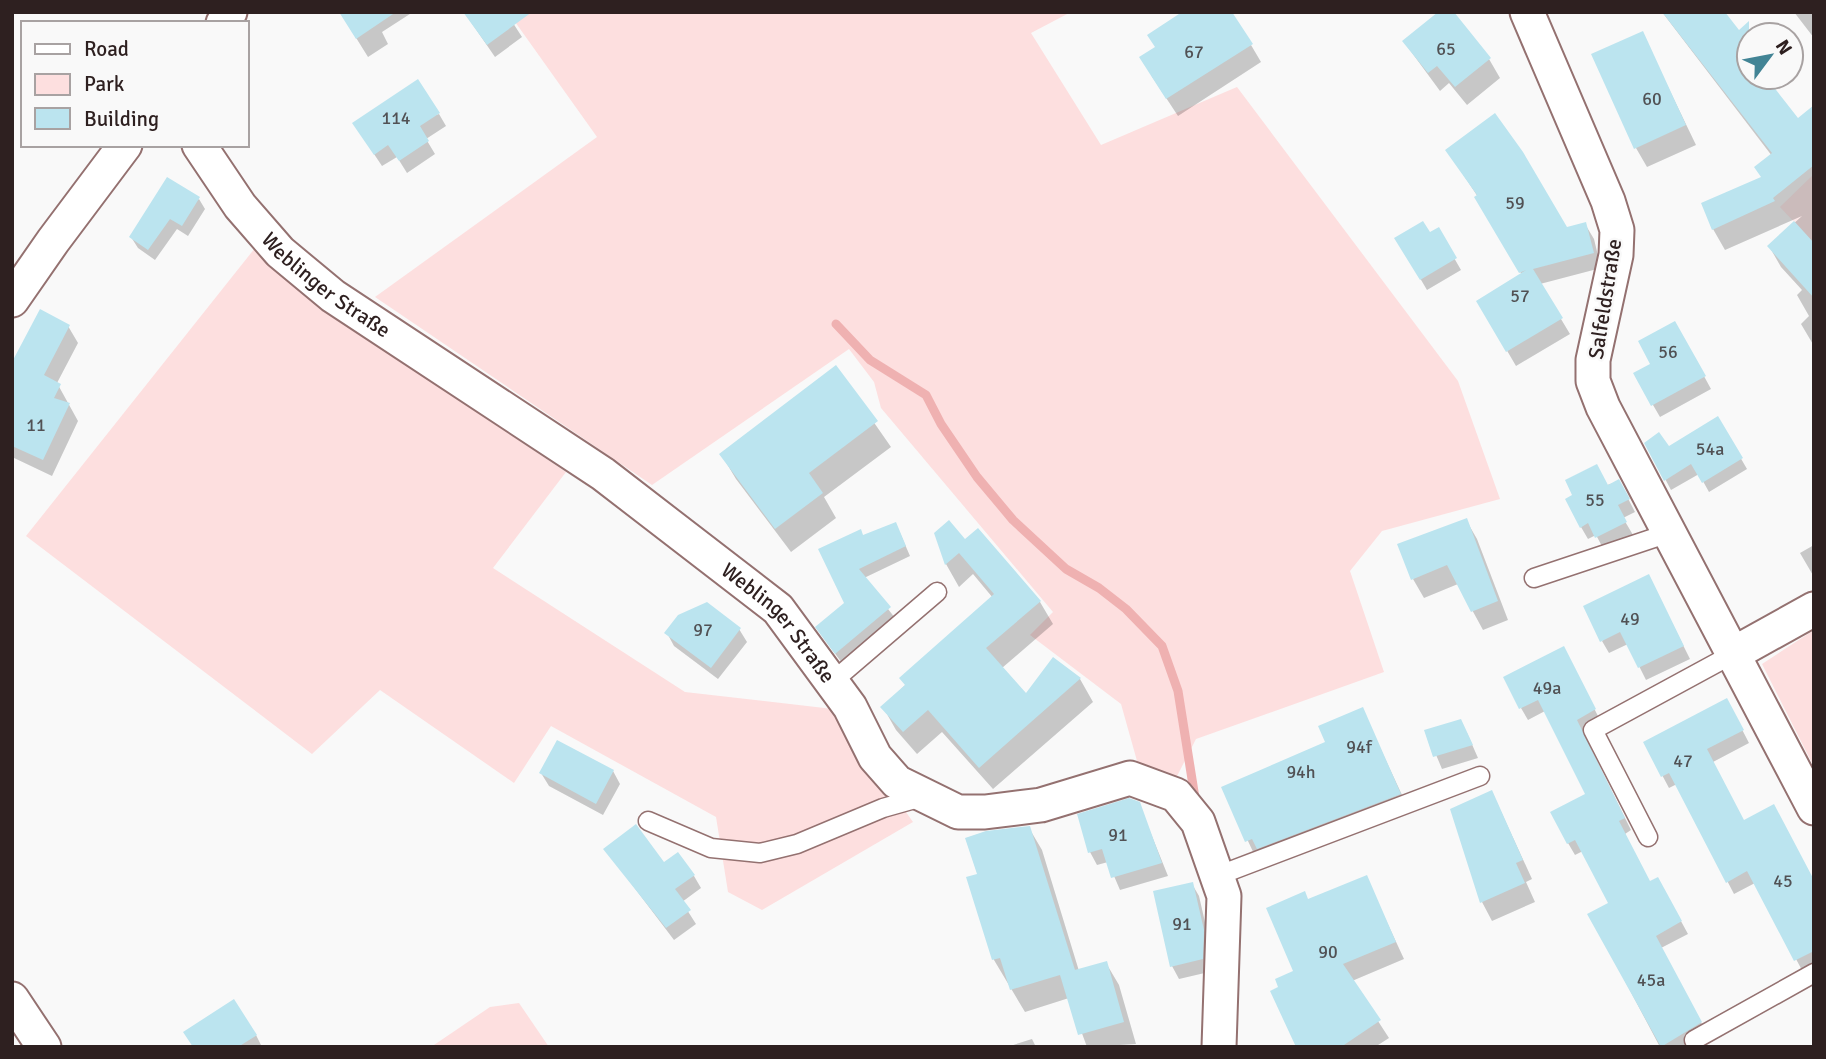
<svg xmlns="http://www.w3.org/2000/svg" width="1826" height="1059" font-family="Signika,sans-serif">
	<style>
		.built { fill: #feeaea }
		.green { fill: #fddfdf }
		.shadow { fill: #0003 }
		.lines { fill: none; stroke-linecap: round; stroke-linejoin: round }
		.stream { stroke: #efb1b1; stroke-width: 9 }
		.building { fill: #bbe4ef }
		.lane-casing { stroke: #947170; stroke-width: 21 }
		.street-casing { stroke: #947170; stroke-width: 37 }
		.lane { stroke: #fff; stroke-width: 18 }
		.street { stroke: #fff; stroke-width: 33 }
		.labels { text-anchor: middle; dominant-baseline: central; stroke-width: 5; stroke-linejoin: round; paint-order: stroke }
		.number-label { font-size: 18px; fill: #515154 }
		.street-label { font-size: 21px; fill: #2e2020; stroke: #f9f9f9 }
	</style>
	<rect width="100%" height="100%" fill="#f9f9f9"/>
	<path class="built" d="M1814,174v69l-34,-36z"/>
	<path class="green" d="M508,12h563l-40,21 70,112 136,-58 221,294 42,118 -118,32 -32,40 34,101 -188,67 -22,43 -35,-14 -18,-64 -91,-69 23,-23 -172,-204 -7,-26 -25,-33 -197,136 -277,-188 222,-160z
		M255,248l92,77 219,147 -73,96 192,124 148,17 80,113 -151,88 -34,-18 -12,-75 -165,-91 -37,57 -134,-93 -68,64 -286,-218z
		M1814,630v137l-52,-103z
		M519,1003l30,44h-118l59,-40z"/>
	<path class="shadow" d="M340,12h73l-31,20 6,12 -20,13z
		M464,12h42l16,25 -27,20z
		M1662,12h64l-2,2 25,63h15l34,43 16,-12v238l-13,-22 8,-8 -12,-21 5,-5 -21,-23 -12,-21 33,-30 -77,34 -12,-21 50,-51 9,-22z
		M1794,12h20v26z
		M1642,33l54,112 -49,22 -11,-19z
		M1404,42l85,17 11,19 -33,27 -18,-22 -9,8z
		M1251,45l10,17 -83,54 -27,-41 6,-27z
		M439,114l7,12 -20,13 9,15 -28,19 -10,-16 -15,9 -20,-30z
		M1447,150l119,79 19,-5 9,15 7,29 -61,16 30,50 -54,32 -38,-65 44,-26 -44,-78z
		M199,199l6,10 -17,27 -11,-7 -22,31 -17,-12 -7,-11z
		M1438,230l23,40 -34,20 -30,-51 32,-4z
		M1675,323l36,66 -51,28 -25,-43 18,-10z
		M68,326l10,17 -21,40 21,38 -26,55 -40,-19v-68z
		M836,368l55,79 -67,50 12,21 -45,34 -55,-73 -15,-25z
		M1718,419l29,50 -38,23 -10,-18 -28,16 -25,-47 22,5z
		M1619,481l16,31 -12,6 10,17 -29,15 -8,-15 -8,4 -7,-12 -6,-31z
		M1466,520l11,19 31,81 -25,10 -25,-46 -34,14 -11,-19z
		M900,533l10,23 -46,22 31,40 -53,45 -19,-26 23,-33 17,-67z
		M936,534l29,7 75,61 13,22 -51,44 25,28 26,-36 27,19 13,23 -100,87 -51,-57 -25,22 -21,-24 -13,-23 110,-109 -20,-24 -14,13 -13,-23z
		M1814,545v32l-14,-24z
		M1655,589l35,70 -44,21 -18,-36 -19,9 -7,-12z
		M739,629l8,13 -29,37 -44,-33 -7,-13z
		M1570,661l31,61 -19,10 49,98 -6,4 25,49 8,-4 30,55 -27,14 47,87 -20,12h-28l-70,-132 21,-11 -28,-53 -8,4 -7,-12 20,-48 -43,-84 -17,9 -7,-12z
		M1362,709l47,101 -153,48 -33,-70 104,-45z
		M1733,712l16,31 -36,19 31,60 70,61v83l-11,6 -48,-89 -21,11 -57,-110 -8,4 -24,-45z
		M1426,731l41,2 11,25 -36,11z
		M613,771l7,13 -17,31 -54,-29 -8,-13z
		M1492,792l40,87 -6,3 9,20 -43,19 -10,-19z
		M1139,804l29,72 -48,14 -12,-28 -11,3 -7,-13z
		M1029,828l13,22 37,121 27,-8 13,22 17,59 -49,3 -18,-49 -44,14 -31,-52 -26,-81 11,-4z
		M605,849l89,27 7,12 -19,14 14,22 -22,16z
		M1366,877l38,82 -52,22 37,57 -14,9h-78l-25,-55 9,-4 14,-16 14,-71z
		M1192,884l7,12 11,48 -1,28 -30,7 -7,-13z
		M256,1035l6,12h-68z
		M1032,1039l4,8h-29z"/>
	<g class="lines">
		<path class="stream" d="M836,324l34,36 56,35 15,29 36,53 36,43 53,49 33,19 27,21 36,37 16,45 17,107"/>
	</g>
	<path class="building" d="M339,12h57l-40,27z
		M463,12h69l-45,33z
		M1182,12h50l21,32 -87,55 -27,-42 16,-10 -8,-12z
		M1438,12h16l37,46 -36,29 -18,-21 -9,7 -26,-32z
		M1662,12h63l14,18 10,-9v56h17l32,41 16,-13v60l-41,33 2,3 -63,29 -11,-27 60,-26 -7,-10 18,-14z
		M1643,31l43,94 -52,24 -43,-95z
		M418,79l22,34 -20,13 9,15 -30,20 -11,-16 -14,10 -22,-32z
		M1495,113l28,39 44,75 19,-5 8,31 -61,16 30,49 -57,34 -30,-51 50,-31 -7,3 -45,-76 3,-2 -32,-45z
		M167,177l33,20 -18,29 -12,-7 -22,31 -19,-13z
		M1423,221l7,11 9,-5 18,31 -37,22 -26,-42z
		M1794,221l20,22v55l-47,-52z
		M40,309l30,16 -26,50 17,9 -7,14 16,5 -27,57 -31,-14v-84z
		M1675,321l31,55 -55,30 -18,-33 17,-9 -12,-23z
		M836,365l42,56 -69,52 14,20 -48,36 -56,-75z
		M1718,416l25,42 -41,25 -11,-19 -27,17 -20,-38 15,-11 10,14z
		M1597,464l11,21 11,-6 11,20 -12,6 9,17 -32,16 -7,-15 -8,5 -15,-29 7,-4 -7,-15z
		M1467,518l31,83 -27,11 -24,-47 -36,15 -14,-36z
		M949,520l16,19 13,-11 63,73 -55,47 40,45 27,-36 28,21 -102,90 -51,-58 -25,22 -23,-25 25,-22 -6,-7 95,-84 -35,-41 -14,12 -11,-32z
		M896,522l10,24 -47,23 32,38 -56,47 -20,-27 29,-24 -26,-54 43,-20 2,6z
		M1649,574l35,72 -46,22 -18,-36 -20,10 -17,-36z
		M707,602l34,26 -30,40 -47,-35 14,-18z
		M1564,646l32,63 -19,11 48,98 -6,3 31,60 8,-4 24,44 -26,15 46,86 -41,25 -74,-133 21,-11 -33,-63 -8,4 -17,-32 35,-18 -47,-94 -19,9 -16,-32z
		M1727,698l17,32 -37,19 37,71 30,-16 40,76v71l-20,10 -47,-90 -21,12 -57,-110 -8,4 -18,-35z
		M1363,707l38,87 -144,55 -5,-10 -7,3 -24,-55 104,-45 -7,-16z
		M1461,719l12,26 -40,12 -9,-27z
		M557,740l57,30 -18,34 -57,-31z
		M1492,790l31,70 -7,3 9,20 -45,20 -30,-94z
		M1129,798l11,4 22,61 -51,15 -9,-29 -14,4 -11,-39z
		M636,824l28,38 14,-10 17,23 -20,14 16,21 -25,18 -63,-79z
		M1030,826l45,144 -4,1 36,-10 17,61 -46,13 -18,-60 -50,15 -10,-32 -8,2 -26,-83 11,-3 -12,-36 21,-7z
		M1367,875l29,67 -53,22 38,56 -40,27h-45l-26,-56 8,-4 -3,-8 18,-8 -27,-63 39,-17 3,8z
		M1193,882l11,48 -1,29 -33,8 -17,-76z
		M234,999l23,36 -19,12h-45l-10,-15z"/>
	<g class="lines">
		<defs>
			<path id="lane" d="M1534,578l135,-45
				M832,682l105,-90
				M648,821l63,27 49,5 37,-9 86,-36 39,-11
				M1648,837l-55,-107 140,-76
				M1217,876l263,-100
				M1694,1040l120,-67"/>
			<g id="street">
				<path d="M1527,12l81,189 9,29 -1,25 -23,105v21l10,26 211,401"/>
				<path d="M223,23l7,-11"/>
				<path id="s1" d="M199,145l41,61 40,46 53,44 270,178 175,135 72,98 25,50 22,25 61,30h27l56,-7 89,-27 46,17 22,27 26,74 -5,151"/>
				<path d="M12,300l41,-59 72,-96"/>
				<path d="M1733,654l81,-45"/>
				<path d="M12,999l32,48"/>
			</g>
		</defs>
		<use href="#lane" class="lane-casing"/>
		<use href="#street" class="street-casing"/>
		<use href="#lane" class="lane"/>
		<use href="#street" class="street"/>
	</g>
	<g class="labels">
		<g class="number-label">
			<text x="1446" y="49">65</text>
			<text x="1194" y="52">67</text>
			<text x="1652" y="99">60</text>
			<text x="396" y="118">114</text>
			<text x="1515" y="203">59</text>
			<text x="1520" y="296">57</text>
			<text x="1668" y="352">56</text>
			<text x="36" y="425">11</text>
			<text x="1710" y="449">54a</text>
			<text x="1595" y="500">55</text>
			<text x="1630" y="619">49</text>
			<text x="703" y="630">97</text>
			<text x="1547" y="688">49a</text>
			<text x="1359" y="747">94f</text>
			<text x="1683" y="761">47</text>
			<text x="1301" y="772">94h</text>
			<text x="1118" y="835">91</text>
			<text x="1783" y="881">45</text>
			<text x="1182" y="924">91</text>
			<text x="1328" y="952">90</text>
			<text x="1651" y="980">45a</text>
		</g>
		<g class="street-label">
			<text stroke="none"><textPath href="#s1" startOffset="191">Weblinger Straße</textPath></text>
			<text transform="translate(1605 299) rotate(-81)">Salfeldstraße</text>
			<text stroke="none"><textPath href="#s1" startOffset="758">Weblinger Straße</textPath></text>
		</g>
	</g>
	<rect width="1826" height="1059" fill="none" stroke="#2e2020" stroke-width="28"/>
	<rect x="21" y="21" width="228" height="126" fill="#f9f9f9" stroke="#a8a2a2" stroke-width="2"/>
	<rect x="35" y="44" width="35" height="10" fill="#ffffff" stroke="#a8a2a2" stroke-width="2"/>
	<text x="84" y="56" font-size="21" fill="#2e2020">Road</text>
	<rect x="35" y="74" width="35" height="21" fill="#fddfdf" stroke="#a8a2a2" stroke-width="2"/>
	<text x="84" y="91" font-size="21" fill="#2e2020">Park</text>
	<rect x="35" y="108" width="35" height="21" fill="#bbe4ef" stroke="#a8a2a2" stroke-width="2"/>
	<text x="84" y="126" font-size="21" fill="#2e2020">Building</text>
	<g transform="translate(1770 56) rotate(58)"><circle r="33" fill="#f9f9f9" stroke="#a8a2a2" stroke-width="2"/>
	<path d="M0-5L12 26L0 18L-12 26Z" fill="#428495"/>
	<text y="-10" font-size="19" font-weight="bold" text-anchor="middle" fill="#2e2020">N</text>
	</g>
</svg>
